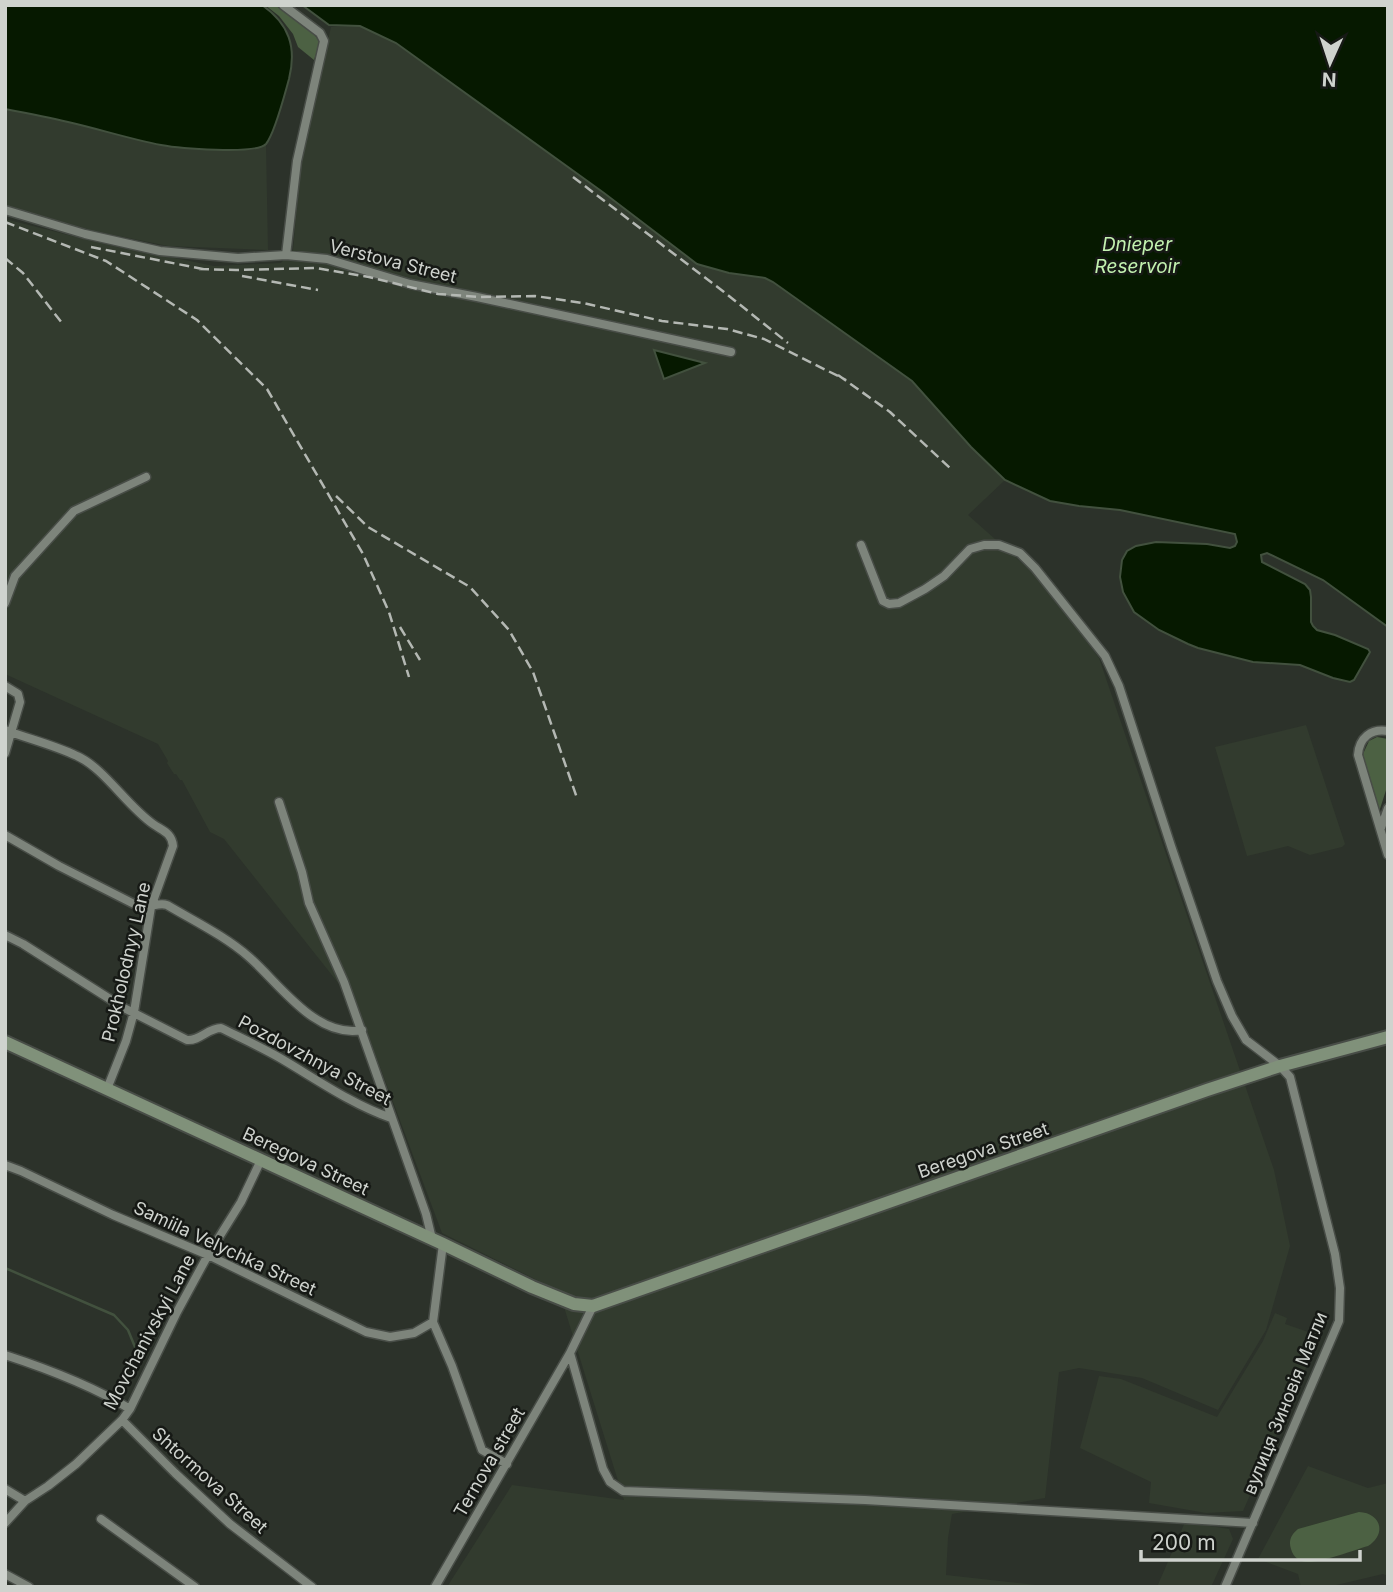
<svg xmlns="http://www.w3.org/2000/svg" width="1393" height="1592" font-family="Inter,sans-serif">
	<style>
		.built { fill: #323b2e }
		.green { fill: #4c6143 }
		.water { fill: #061900; stroke: #42513e; stroke-width: 2 }
		.lines { fill: none; stroke-linecap: round; stroke-linejoin: round }
		.stream { stroke: #42513e; stroke-width: 2.5 }
		.street-casing { stroke: #484d47; stroke-width: 11 }
		.secondary-casing { stroke: #484d47; stroke-width: 16 }
		.street { stroke: #7d847b; stroke-width: 8 }
		.secondary { stroke: #80917a; stroke-width: 12 }
		.rail { stroke: #b4b8b3; stroke-width: 2.5; stroke-dasharray: 10 5; stroke-linecap: butt }
		.labels { text-anchor: middle; dominant-baseline: central; stroke-width: 5; stroke-linejoin: round; paint-order: stroke }
		.street-label { font-size: 18px; fill: #cfd3ce; stroke: #161915 }
		.water-label { font-size: 19px; font-style: italic; fill: #c3f2b0; stroke: #161915 }
	</style>
	<rect width="100%" height="100%" fill="#2c322a"/>
	<path class="built" d="M360,26l36,17 208,150 93,71 68,14 8,4 139,99 59,66 34,33 -37,35 72,64 59,79 175,512 16,76 -24,84 -48,80 -76,-32 -63,-10 -20,4 -14,126 -93,16 -4,24 -2,37 90,10 1,2h-590l65,-102 112,15 -65,-209 -117,-58 -84,-225 -134,-169 -14,-7 -28,-52h-2l-4,-6h-2l-7,-11 1,-2 -10,-17 -153,-70v-455l91,23 118,24 67,-3 12,-13 8,-86 30,-137z
		M5,109l60,12 98,24 39,4 46,1 12,-2 6,-4 2,106 -100,-4 -74,-15 -89,-26z
		M1306,725l39,119 -3,3 -32,8 -22,-9 -41,10 -32,-109z
		M1275,1313l12,5 -2,6 35,12 -77,175 -37,2 -57,-10 2,-21 -71,-34 19,-72 22,3 96,38 46,-76z
		M1308,1466l60,22 20,-5v93l-5,-2 -55,13h-27l-3,-13 -40,-15z
		M1185,1522l44,7 4,10 -22,48h-54z"/>
	<path class="green" d="M265,5h10l38,28 7,9 -6,18 -16,-13 -5,-13 -14,-18z
		M1377,737l11,2v45l-10,31 -15,-61 6,-13z
		M1359,1512c22,1 28,22 9,34 -14,4 -48,17 -61,16 -7,0 -14,-5 -16,-13 -3,-9 1,-15 7,-20z"/>
	<path class="water" d="M5,5h257c27,19 35,42 27,74 -4,14 -14,54 -23,65 -10,11 -89,4 -105,1 -31,-6 -62,-16 -93,-23 -21,-5 -42,-9 -63,-13z
		M302,5h1086v622l-65,-47 -56,-27 -6,2 1,7 43,22 5,6 1,7v25l2,4 4,4 18,5 33,14 2,3 -16,28 -4,2 -17,-4 -33,-13 -47,-3 -55,-14 -10,-4 -29,-14 -25,-18 -11,-20 -3,-15 2,-17 5,-9 9,-5 20,-4 51,2 23,4 5,-2 2,-4 -2,-8 -115,-24 -41,-4 -29,-5 -45,-21 -34,-33 -59,-66 -139,-99 -8,-4 -36,-5 -32,-9 -93,-71 -208,-150 -36,-17 -31,-1z
		M654,350l51,13 -41,16z"/>
	<g class="lines">
		<path class="stream" d="M5,1268l109,47 14,15 7,17"/>
		<defs>
			<path id="street" d="M283,5l37,28 4,8 -27,120 -11,94
				M5,210l80,24 75,17 78,7 48,-3 41,4 83,25 67,13 254,55
				M861,545l20,51 2,5 6,3 10,-1 26,-14 19,-13 26,-27 14,-4h15l21,8 15,15 70,88 14,30 52,160 46,135 15,35 14,24 34,26 10,11 45,177 5,34 -1,33 -114,266
				M5,603l10,-27 59,-65 72,-34
				M5,686l13,8 2,8 -15,51
				M5,730c24,9 49,15 72,26 27,12 50,50 76,68 10,7 19,9 20,22l-22,61 -17,105 -8,29 -19,48
				M1388,731c-17,-3 -29,7 -30,24l30,100
				M279,802l23,70 7,31 35,79 82,232 6,25
				M1381,828l7,-20
				M5,835l54,31 79,40c12,3 19,-4 29,-1 27,16 58,31 82,52 30,26 67,82 113,73
				M5,935l18,9 101,64 63,32c13,1 21,-12 34,-12 20,10 40,19 59,30 36,21 71,46 111,60
				M5,1165l16,6 92,44 95,40 158,77 24,5 24,-4 19,-11
				M443,1244l-10,78 19,44 30,84 25,14
				M593,1306l-23,47 33,116 7,13 13,9 242,9 388,23
				M5,1355c43,14 86,30 125,54
				M122,1420l53,53 55,51 82,63
				M5,1489l20,12
				M101,1519l94,68
				M5,1523l20,-22 23,-15 28,-22 46,-44 8,-11 47,-97 31,-57 33,-53 20,-42
				M5,1574l24,13
				M435,1587l135,-234"/>
			<path id="secondary" d="M5,1042l438,202 89,43 42,17 19,2 614,-216 73,-24 108,-29"/>
		</defs>
		<use href="#street" class="street-casing"/>
		<use href="#secondary" class="secondary-casing"/>
		<use href="#street" class="street"/>
		<use href="#secondary" class="secondary"/>
		<path class="rail" d="M573,177l151,115 64,51
			M5,222l101,39 91,59 70,69 96,165 26,58 20,65
			M91,247l117,23
			M5,258l18,15 39,50
			M199,269l37,1 80,-2 53,9 69,17 43,3 54,-1 48,7 79,18 65,8 37,10 82,41
			M242,276l76,14
			M838,375l52,37 61,57
			M336,496l32,31 102,60 39,43 24,42 44,126
			M400,627l20,33"/>
	</g>
	<g class="labels">
		<g class="street-label">
			<text transform="translate(393 261) rotate(14)">Verstova Street</text>
			<text transform="translate(126 962) rotate(-77)">Prokholodnyy Lane</text>
			<text transform="translate(315 1060) rotate(28)">Pozdovzhnya Street</text>
			<text transform="translate(983 1150) rotate(-19)">Beregova Street</text>
			<text transform="translate(306 1161) rotate(25)">Beregova Street</text>
			<text transform="translate(225 1248) rotate(25)">Samiila Velychka Street</text>
			<text transform="translate(149 1332) rotate(-62)">Movchanivskyi Lane</text>
			<text transform="translate(1285 1403) rotate(-68)">вулиця Зиновія Матли</text>
			<text transform="translate(489 1462) rotate(-60)">Ternova street</text>
			<text transform="translate(210 1480) rotate(42)">Shtormova Street</text>
		</g>
		<g class="water-label">
			<text x="1137" y="244">Dnieper<tspan x="1137" dy="22">Reservoir</tspan></text>
		</g>
	</g>
	<rect width="1393" height="1592" fill="none" stroke="#cfd3ce" stroke-width="14"/>
	<g transform="translate(1330 63) rotate(183)" stroke="#161915" stroke-width="5" paint-order="stroke">
	<path d="M0-5L12 26L0 18L-12 26Z" fill="#cfd3ce"/>
	<text y="-10" font-size="19" font-weight="bold" text-anchor="middle" fill="#cfd3ce">N</text>
	</g>
	<path d="M1141 1550v10h219v-10" fill="none" stroke="#cfd3ce" stroke-width="3.5"/>
	<text x="1152" y="1550" font-size="21" fill="#cfd3ce" stroke="#161915" stroke-width="5" paint-order="stroke">200 m</text>
</svg>
